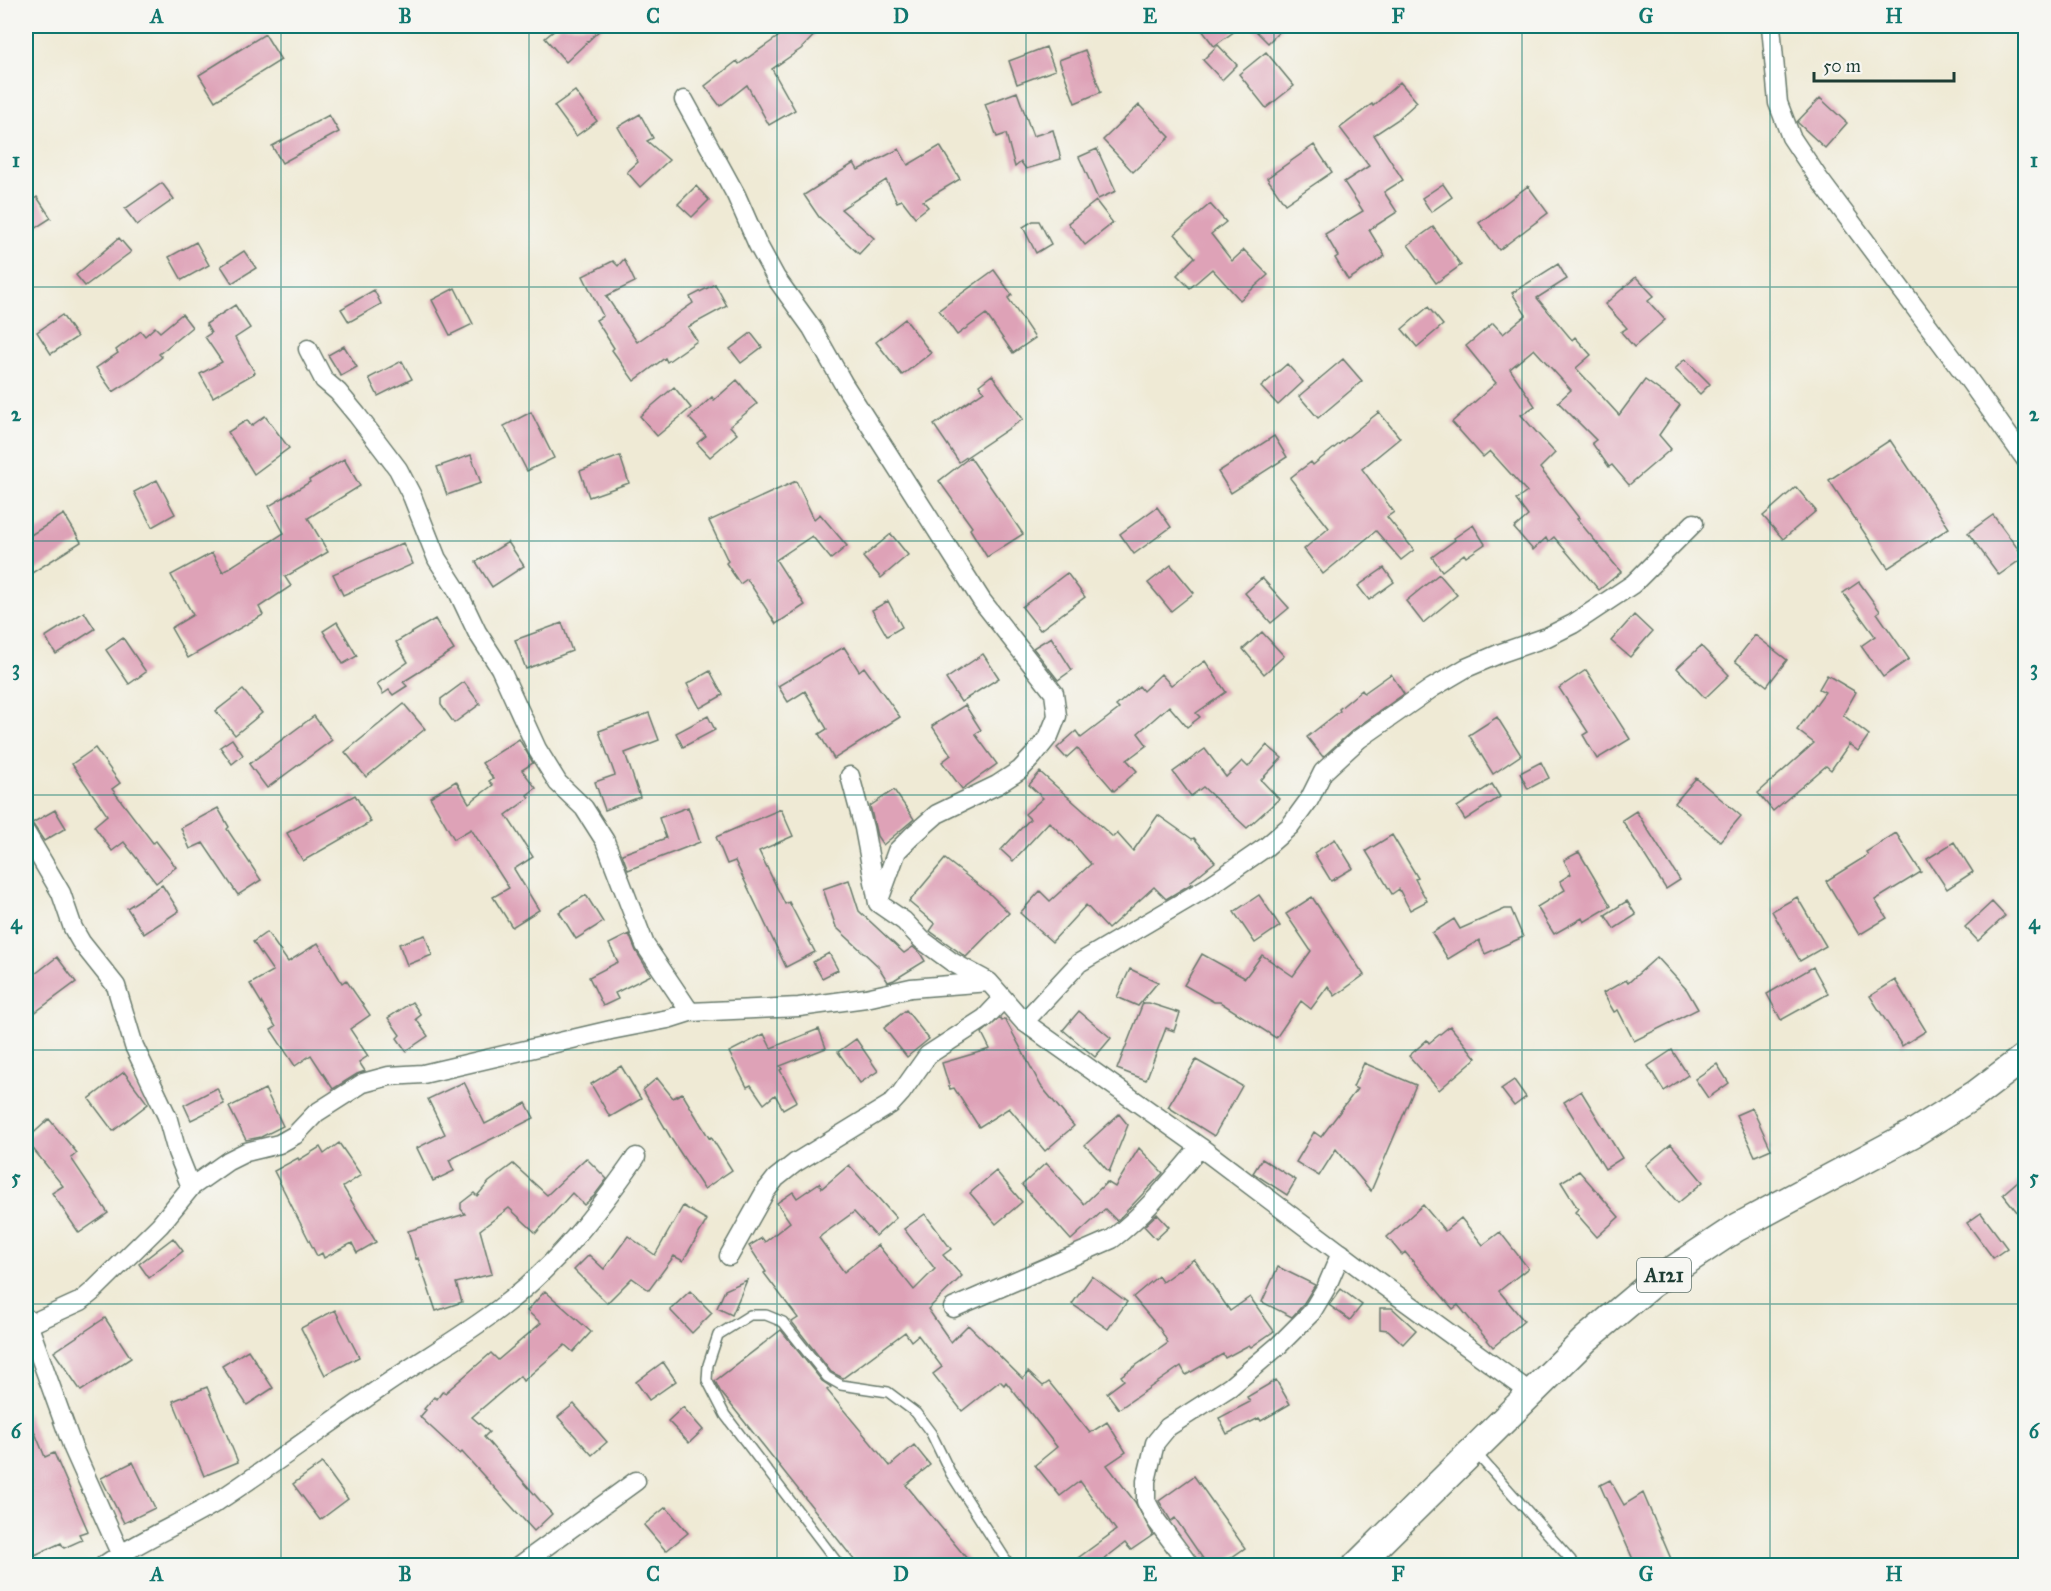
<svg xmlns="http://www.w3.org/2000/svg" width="2051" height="1591" font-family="'IM FELL Great Primer',serif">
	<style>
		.building { fill: #dea2b7 }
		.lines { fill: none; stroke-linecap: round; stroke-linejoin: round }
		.lane-casing { stroke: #687a6c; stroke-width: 12 }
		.street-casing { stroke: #687a6c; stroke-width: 21 }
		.primary-casing { stroke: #687a6c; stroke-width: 30 }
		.lane { stroke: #fff; stroke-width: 9 }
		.street { stroke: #fff; stroke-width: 18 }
		.primary { stroke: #fff; stroke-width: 27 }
		.grid { fill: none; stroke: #0f766e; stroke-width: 1.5; stroke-opacity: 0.55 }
		.labels { text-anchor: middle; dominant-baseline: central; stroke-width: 5; stroke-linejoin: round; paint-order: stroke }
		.shield { fill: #f6f6f2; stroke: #60746d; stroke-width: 1.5 }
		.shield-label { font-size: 20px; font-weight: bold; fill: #1f3d34 }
		.neatline { fill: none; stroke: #0f766e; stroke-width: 2 }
		.grid-label { font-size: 20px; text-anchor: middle; font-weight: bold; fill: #0f766e }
	</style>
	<rect width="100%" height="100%" fill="#f6f6f2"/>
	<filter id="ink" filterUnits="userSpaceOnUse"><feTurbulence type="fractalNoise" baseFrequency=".0167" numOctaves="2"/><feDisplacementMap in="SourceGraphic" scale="12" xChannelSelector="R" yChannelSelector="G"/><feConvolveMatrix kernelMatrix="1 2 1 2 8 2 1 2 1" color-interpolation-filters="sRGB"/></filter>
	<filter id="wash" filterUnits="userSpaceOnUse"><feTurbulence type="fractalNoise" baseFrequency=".008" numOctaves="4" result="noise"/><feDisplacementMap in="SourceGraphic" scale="24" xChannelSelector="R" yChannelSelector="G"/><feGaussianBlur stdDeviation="1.35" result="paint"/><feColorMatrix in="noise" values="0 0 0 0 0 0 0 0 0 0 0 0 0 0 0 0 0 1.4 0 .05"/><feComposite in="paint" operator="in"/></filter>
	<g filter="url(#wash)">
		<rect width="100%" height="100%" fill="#efead5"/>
		<g id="blocks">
			<path class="building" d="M560,26h44l-38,36 -21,-24z
				M791,26h32l-22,23 -29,20 23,41 -26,15 -22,-40 -27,21 -15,-20 32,-25 2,3 46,-32z
				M1199,26h43l-28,20z
				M1251,26h34l-17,17z
				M265,34l16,26 -66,41 -16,-26z
				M1218,45l19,20 -15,15 -19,-20z
				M1046,47l9,23 -38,14 -8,-23z
				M1085,50l16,42 -26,11 -16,-43z
				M1266,52l28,34 -28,22 -27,-34z
				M1400,82l17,20 -20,18 -23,15 29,45 -19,12 13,20 -28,18 16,26 -37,24 -13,-22 3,-2 -13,-22 38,-23 -19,-29 25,-16 -29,-38 32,-24 1,2z
				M575,91l22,30 -21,15 -22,-30z
				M1017,92l16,44 20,-6 8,29 -35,10 -5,-7 -6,5 -9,-33 -9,3 -12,-33z
				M1820,98l27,25 -22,25 -28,-26z
				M1139,105l31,32 -37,35 -30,-32z
				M640,114l13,24 -6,3 22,19 -29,27 -13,-15 11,-10 -20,-35z
				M329,115l10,17 -57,31 -10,-17z
				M1314,145l18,27 -47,32 -18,-26z
				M940,146l20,33 -37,22 5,6 -13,10 -13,-17 -5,2 -11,-22 -45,29 33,29 -15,16 -40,-37 -15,-22 50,-32 4,7 41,-21 9,16z
				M1097,149l19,42 -18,8 -19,-42z
				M162,183l12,16 -37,26 -12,-16z
				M1443,184l9,13 -21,15 -9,-14z
				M696,186l13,14 -17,17 -14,-13z
				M1528,186l20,27 -49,37 -20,-27z
				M37,197l14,21 -25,16v-29z
				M1096,201l17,22 -28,22 -17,-22z
				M1210,204l16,18 -15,12 21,27 12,-11 24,25 -28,25 -28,-31 -22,19 -13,-13 18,-18 -20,-23z
				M1033,221h6l12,23 -15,9 -13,-26z
				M1433,227l28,38 -25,18 -28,-38z
				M119,238l12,14 -46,34 -9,-11z
				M196,242l13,23 -27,15 -13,-23z
				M244,251l12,17 -24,15 -11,-17z
				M624,259l11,23 -29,14 31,46 56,-39 -3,-6 25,-13 12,22 -39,21 9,14 -30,21 -2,-4 -31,23 -22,-31 2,-2 -18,-28 7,-4 -20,-40 30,-15 5,5z
				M1558,264l9,15 -30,19 35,42 3,-3 16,18 -15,13 43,47 26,-35 35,25 -21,30 12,14 -42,36 -17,-20 -3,2 -17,-24 4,-3 -38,-38 13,-12 -37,-41 -24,20 25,37 -14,9 34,38 -15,15 39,50 -2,1 44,53 -22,18 -45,-53 -6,5 -2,-4 -13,12 -19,-22 14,-12 -12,-16 11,-8 -37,-41 -7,6 -31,-35 44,-39 -30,-37 27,-23 10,11 23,-19 -14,-22z
				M994,270l18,25 -4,3 27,40 -22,15 -27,-39 -29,21 -18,-25z
				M1636,277l18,19 -6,5 17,19 -31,27 -13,-15 6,-4 -22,-24z
				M455,288l18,36 -23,11 -18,-35z
				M374,290l7,14 -32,18 -8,-13z
				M235,305l15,23 -15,10 20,35 -42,24 -13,-23 22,-12 -17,-25 6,-4 -5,-9z
				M1428,307l15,18 -26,22 -15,-18z
				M182,314l10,13 -33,27 3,3 -25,20 -24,15 -17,-24 22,-15 -2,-3 25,-19 4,5 10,-9 5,5z
				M62,315l15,22 -26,17 -14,-22z
				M905,319l26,34 -29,22 -26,-33z
				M751,333l11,14 -21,16 -11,-14z
				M344,346l13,21 -16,9 -13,-21z
				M1343,359l19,22 -44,37 -19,-22z
				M1685,359l25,25 -10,10 -25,-25z
				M402,361l10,18 -34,17 -9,-18z
				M1287,364l16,18 -25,23 -17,-18z
				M992,375l31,44 -64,43 -25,-37 50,-34 -5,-6z
				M737,380l20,24 -27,22 7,8 -27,23 -13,-14 9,-7 -17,-18 23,-21 2,3z
				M674,387l17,21 -34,28 -17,-20z
				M531,412l23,46 -27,13 -23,-45z
				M1379,412l21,26 -38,31 32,43 -7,5 27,33 -13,10 -25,-29 -53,43 -19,-25 25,-21 -39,-50 21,-16 2,3z
				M265,416l24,32 -35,26 -26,-42 19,-12 4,6z
				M1274,436l13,21 -56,36 -13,-21z
				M1890,440l59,88 -61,40 -59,-88z
				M471,455l10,28 -34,12 -10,-28z
				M620,456l9,27 -40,14 -9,-26z
				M970,457l53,77 -36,23 -17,-28 2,-2 -33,-46z
				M344,459l16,27 -52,32 20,34 -43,25 6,9 -32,21 4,8 -75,43 -17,-30 22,-13 -22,-40 41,-22 11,19 61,-39 -15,-27 41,-24 -1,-2z
				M157,480l18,34 -23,13 -18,-35z
				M796,481l18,38 6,-5 27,32 -16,13 -19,-23 -36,24 29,45 -29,19 -29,-45 -7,5 -14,-21 2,-2 -19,-40z
				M1796,487l20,24 -33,28 -20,-23z
				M1157,507l14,20 -37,27 -14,-20z
				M64,514l17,28 -49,31 -6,-10v-25z
				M1993,515l31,42 -25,18 -31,-42z
				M1473,525l12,19 -19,13 -2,-3 -22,17 -10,-14 23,-17 -1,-2z
				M891,534l17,21 -27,23 -18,-21z
				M508,542l16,24 -32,21 -16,-25z
				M403,543l10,21 -70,31 -10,-21z
				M1171,565l23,28 -23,18 -23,-28z
				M1384,568l10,14 -25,18 -11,-14z
				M1067,573l18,24 -45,33 -18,-23z
				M1439,574l18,21 -34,28 -17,-22z
				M1262,578l27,30 -18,15 -26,-30z
				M1859,582l21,29 -3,2 32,46 -26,18 -22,-31 14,-10 -32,-43z
				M888,601l14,26 -15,9 -15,-26z
				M84,612l11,17 -39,25 -11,-17z
				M1634,615l18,17 -22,25 -19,-16z
				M435,619l19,31 -51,32 4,4 -14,9 -4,-5 -6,4 -6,-10 31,-22 -12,-20z
				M337,622l20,34 -14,8 -20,-33z
				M562,623l10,28 -46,18 -11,-29z
				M1262,632l22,24 -20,18 -21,-25z
				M1755,635l32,25 -20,26 -32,-25z
				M1051,637l21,33 -14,10 -25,-32z
				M123,638l23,34 -17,12 -23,-34z
				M1701,646l28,29 -24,23 -28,-30z
				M844,647l15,24 5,-4 36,50 -66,42 -15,-25 8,-5 -22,-38 -17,11 -10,-16z
				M983,654l16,24 -38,24 -15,-23z
				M1205,661l21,31 -30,21 4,4 -13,10 -18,-21 -31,27 9,12 -20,15 10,11 -23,20 -37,-43 -11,10 -9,-10 19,-17 5,7 38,-29 -3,-3 23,-20 4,5 18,-17 10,11z
				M1586,670l44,69 -33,20 -14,-24 5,-3 -29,-44z
				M710,671l13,24 -23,13 -13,-24z
				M1391,674l13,20 -51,36 -30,27 -16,-20 33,-26 -1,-2 23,-19 2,3z
				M1827,675l29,17 -13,23 26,20 -11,16 -9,-7 -18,26 -5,-4 -53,45 -15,-18 56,-50 -17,-13 28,-38 -6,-3z
				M464,682l16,22 -26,19 -13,-18v-6z
				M243,690l19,23 -27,22 -19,-24z
				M404,704l21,25 -59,48 -21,-25z
				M965,705l16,25 -6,4 22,30 -35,25 -20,-27 9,-7 -19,-29z
				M649,713l10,27 -34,13 15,44 -35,13 -10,-28 20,-7 -16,-44z
				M314,716l18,24 -65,48 -18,-24z
				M708,716l7,14 -32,17 -7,-14z
				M1497,717l24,38 -28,19 -24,-39z
				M232,739l11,16 -11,9 -12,-17z
				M519,739l14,24 -11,7 14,18 -9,7 2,3 -23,17 27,42 -19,12 25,41 -27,17 -19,-30 16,-9 -38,-59 -17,10 -24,-42 26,-16 13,22 24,-18 -4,-4 4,-3 -11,-15z
				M1267,745l15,13 -21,22 18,19 -32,29 -44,-41 -12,9 -18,-24 32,-23 21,28 16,-16 6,6z
				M95,748l25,35 -8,6 41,54 3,-2 20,26 -20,16 -32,-41 -12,9 -18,-25 13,-11 -35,-51z
				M1541,762l8,16 -21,11 -8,-16z
				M1040,772l73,65 4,-4 16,18 25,-36 34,24 2,-1 21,24 -25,20 1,2 -25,15 -12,-12 -46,42 -22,-24 -34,37 -32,-29 20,-22 10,10 41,-37 -21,-24 -1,1 -20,-19 -36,39 -12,-11 29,-31 -5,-5 18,-16 -14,-13z
				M1696,778l45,38 -21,25 -45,-38z
				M1492,784l8,13 -35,23 -8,-13z
				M894,790l20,29 -31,26 -6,-9 -7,-30z
				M355,795l16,27 -68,39 -16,-28z
				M688,807l12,35 -72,28 -6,-16 44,-16 -7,-20z
				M218,808l11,19 -2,2 34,51 -23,15 -35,-52 -13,6 -9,-21z
				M781,809l12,27 -34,15 26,53 4,-2 26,50 -29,15 -51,-106 -8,3 -11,-27z
				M55,810l11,18 -22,13 -12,-18z
				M1636,811l44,69 -14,9 -44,-69z
				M1896,833l25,39 -46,28 12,18 -28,17 -33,-54 42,-26 -2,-3z
				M1392,835l26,43 -3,1 12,22 -17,9 -11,-21 -7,5 -26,-43z
				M1335,839l18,29 -22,13 -17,-28z
				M1954,842l19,30 -26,17 -20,-30z
				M1579,852l32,54 -27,16 -2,-4 -28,16 -17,-27 28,-17 -5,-9 11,-7 -7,-14z
				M945,859l45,35 19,19 -43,44 -36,-26 5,-7 -26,-22z
				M849,880l10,31 45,42 9,-6 7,6 5,8 -31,19 -6,2 -10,-16 -42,-39 -13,-38z
				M162,885l17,26 -35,23 -17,-26z
				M586,895l17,27 -27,17 -17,-27z
				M1259,895l21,31 -25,17 -21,-31z
				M1312,897l52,78 -29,21 -7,-10 -17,23 -10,-8 -25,37 -56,-36h-6l-30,-17 18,-31 43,24 17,-23 31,21 18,-25 -25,-37z
				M1797,897l29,49 -26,15 -28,-50z
				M1627,901l9,14 -22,14 -9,-14z
				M1992,902l13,14 -27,25 -13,-14z
				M1505,909h6l12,28 -38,17 -6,-14 -31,19 -16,-26 22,-14 6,10z
				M267,932l21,30 30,-19 24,40 4,-3 24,35 -20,14 18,27 -9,6 6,9 -8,3 -24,15 -22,-34 -16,11 -24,-36 5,-3 -26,-43 23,-13 -20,-29z
				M629,934l7,17 15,24 -36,18 3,6 -15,7 -14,-29 29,-15 -9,-18z
				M425,935l7,20 -25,10 -8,-21z
				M829,953l9,17 -16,8 -9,-16z
				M57,957l19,25 -50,37v-38z
				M1657,957l30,33 11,19 -64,32 -16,-31 -4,2 -11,-19 23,-13 2,3z
				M1813,967l15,27 -47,26 -14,-26z
				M1130,969l28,13 -20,24 -21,-9z
				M1895,980l31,51 -24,15 -32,-50z
				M412,1002l9,13 -5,4 12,17 -22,15 -9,-13 3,-3 -12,-17z
				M1143,1003h6l31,10 -6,18 -8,-3 -20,52 -29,-11z
				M906,1010l23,29 -22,18 -23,-29z
				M1079,1011l32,27 -16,19 -32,-27z
				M1000,1018l2,3 3,-2 36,67 33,40 -29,25 -36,-43 -30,19 -25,-39 -4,1 -8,-26 48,-14 -8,-16z
				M1450,1026l26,32 -37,32 -30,-34 18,-16 2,3z
				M819,1029l7,19 -46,18 2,3 -2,1 17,31 -14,8 -8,-14 -11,9 -13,-19 -4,2 -18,-35 35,-18 7,14z
				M856,1039l22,32 -18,12 -22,-31z
				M1672,1050l16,25 -24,16 -16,-25z
				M1196,1060l46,26 -28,50 -46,-29z
				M1364,1063l52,22 -45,106 -35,-42 -17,27 -23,-14 18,-30 7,5 36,-48 -4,-2z
				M1717,1064l12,19 -21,15 -13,-19z
				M621,1066l20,33 -31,18 -19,-33z
				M124,1072l24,32 -35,27 -24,-32z
				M657,1078l16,20 9,-5 27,45 2,-1 21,33 -28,19 -32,-49 -29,-50z
				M1514,1080l12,17 -12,9 -13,-17z
				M464,1082l21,42 41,-21 8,15 -85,42 5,11 -21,10 -16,-33 28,-14 -17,-35z
				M217,1088l7,16 -33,16 -7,-15z
				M265,1089l18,37 -22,11 -15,3 -17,-33z
				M1581,1091l41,67 -17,11 -41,-67z
				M1752,1108l19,41 -16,7 -19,-41z
				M1119,1114l9,11 -19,47 -24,-27z
				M49,1119l28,34 -6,5 37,55 -29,20 -27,-40 11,-7 -37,-46z
				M339,1143l22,32 -18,12 33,55 -19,11 -5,-10 -28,15 -2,-5 -5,3 -43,-85 24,-13 1,2 21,-13 4,7z
				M1671,1144l32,38 -25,21 -32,-38z
				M1139,1148l24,25 -46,48 -12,-12 -34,31 -49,-55 24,-22 38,41 23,-22 8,5z
				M586,1158l21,21 -13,17 -10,9 -12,-12 -36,40 -27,-25 -29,22 12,44 -36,9 6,19 -26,9 -18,-53 -2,1 -8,-28 57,-17 -4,-5v-6l13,-10 3,3 12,-14 24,-18 34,31z
				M1262,1159l34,21 -9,15 -34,-22z
				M849,1165l47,53 -20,18 -22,-24 -32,23 -3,3 25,34 34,-27 36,45 21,-21 -31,-40 21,-15 26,35 -8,6 19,21 -34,33 23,33 17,-17 55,54 5,-7 15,14 6,-4 41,51 17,-11 19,30 -19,13 28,37 18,33 -22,15 -6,-7 -30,23h-28l49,-36 -36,-49 -20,15 -25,-31 22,-18 -51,-65 -2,3 -4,-4 -38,30 -29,-37 9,-7 -24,-32 -7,6 -6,-9 -62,46 -12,-6 -39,-50 6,-4 -34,-45 2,-1 -17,-26 13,-8 3,4 25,-20 -13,-19 16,-11 4,6 22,-15 3,5z
				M996,1171l26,31 -26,22 -26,-31z
				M1579,1171l40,46 -22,20 -22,-25 3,-3 -17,-27z
				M2025,1175v47l-22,-28z
				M1423,1205l22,26 16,-13 22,27 17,-13 28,36 -29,23 25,30 -31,26 -35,-42 -5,4 -48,-57 -3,3 -15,-18z
				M683,1206l24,14 -24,41 -9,-5 -25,34 -17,-12 -25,25 -33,-33 15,-15 15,14 24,-33 27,19z
				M1981,1213l26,35 -14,10 -26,-35z
				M1157,1214l12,13 -13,12 -12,-13z
				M173,1238l10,13 -34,27 -10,-14z
				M1194,1259l36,52 20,-14 24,34 -23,16 -2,-2 -24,13 -2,-4 -37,21 -5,-9 -62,43 -12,-16 17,-13 -3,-4 47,-33 -8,-14 -27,-32 25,-21 4,6z
				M1278,1267l37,18 -13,21 -10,11 -30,-15z
				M1092,1276l35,26 -19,27 -36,-25z
				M747,1280l-15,35 -15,-7 8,-18z
				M1341,1289l21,16 -12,15 -21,-15z
				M545,1291l46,41 -18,20 -8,-7 -42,36 -3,-5 -48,41 17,15 -5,5 68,77 -18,17 -72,-79 -2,2 -40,-37 6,-7 -2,-1 10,-12 3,2 6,-8 2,2 46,-40 7,7 43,-37 -14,-12z
				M690,1291l22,22 -20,20 -22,-23z
				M1380,1308h12l24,22 -13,14 -15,-14 -8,-1z
				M335,1310l24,47 -34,18 -24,-47z
				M105,1318l26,40 -50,33 -27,-39z
				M781,1330l41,51 9,6 -4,3 63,76 24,-21 16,20 -24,20 67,81h-114l-139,-175 -5,-10z
				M248,1350l25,38 -26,17 -25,-39z
				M663,1362l13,19 -27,19 -13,-18z
				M1276,1380l14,24 -29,17 -2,-3 -32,16 -8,-16 31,-16 -3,-5z
				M207,1387l31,75 -34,14 -31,-75z
				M574,1404l33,38 -15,13 -34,-38z
				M683,1407l20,23 -14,13 -21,-22z
				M26,1411l19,46 9,-4 34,78 -9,3 3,6 -18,8 -3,-5 -35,16z
				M133,1462l22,46 -31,15 -23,-45z
				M322,1463l26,36 -28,21 -27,-36z
				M1194,1476l51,72 -26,18h-11l-33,-48 -4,3 -12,-20z
				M1610,1480l14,25 19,-12 31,73h-38l-36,-81z
				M666,1507l22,26 -22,18 -22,-26z"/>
		</g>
	</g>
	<g filter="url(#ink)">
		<use href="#blocks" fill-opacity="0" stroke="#687a6c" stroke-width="1.5"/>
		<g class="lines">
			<defs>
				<path id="lane" d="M1475,1452l96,108
					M840,1566l-115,-151 -18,-35 1,-15 10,-30 32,-20h16l17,7 44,55 14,8 47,7 28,21 15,20 20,41 59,92"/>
				<path id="street" d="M1771,26l7,77 13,34 28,42 147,197 60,84
					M684,100l52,95 22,50 18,33 36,50 31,55 139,218 72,92 3,23 -8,20 -16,20 -13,14 -23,15 -60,29 -25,22 -15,15 -19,52
					M308,349l16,31 14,12 19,23 41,54 14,27 25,63 20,31 20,42 23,36 37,81 21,34 26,25 21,33 40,104 45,67
					M850,776l14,52 14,75 26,18 18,19 30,22 37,20 35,40 176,125 172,130 159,116
					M26,833l35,60 12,35 8,14 35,44 18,60 33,70 10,36 14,35
					M1024,1022l55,-59 129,-76 58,-40 24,-21 19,-26 14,-28 36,-33 73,-51 34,-20 35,-15 46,-16 26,-13 60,-40 61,-61
					M729,1256l36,-64 11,-14 19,-15 96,-59 10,-11 27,-38 57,-37 18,-19
					M953,1308l159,-69c34,-26 60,-59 88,-92
					M26,1318l47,130 47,105
					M26,1326l55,-25 12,-10 67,-66 31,-38 37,-26 18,-9 33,-8 16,-9 21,-22 47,-30 26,-7 34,-2 188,-44 57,-11 22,-7 109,-5 67,-9 45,-10 78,-6
					M103,1566c36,-26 78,-42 115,-65 55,-36 107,-75 161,-112 40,-28 82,-51 121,-81 55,-41 97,-95 136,-151
					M519,1566l117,-85
					M1190,1566l-34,-46 -10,-19v-20l9,-38 13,-16 62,-40 48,-41 33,-33 15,-25 15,-35"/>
				<path id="primary" d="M1356,1566l230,-227 64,-54 86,-57 176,-94 64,-40 50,-38"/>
			</defs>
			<use href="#lane" class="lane-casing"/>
			<use href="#street" class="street-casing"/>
			<use href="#primary" class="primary-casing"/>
			<use href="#lane" class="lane"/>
			<use href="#street" class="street"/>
			<use href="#primary" class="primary"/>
		</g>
	</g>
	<path class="grid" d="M281,26v1540M529,26v1540M777,26v1540M1026,26v1540M1274,26v1540M1522,26v1540M1770,26v1540M26,287h2000M26,541h2000M26,795h2000M26,1050h2000M26,1304h2000"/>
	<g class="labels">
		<rect class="shield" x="1637" y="1258" width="54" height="34" rx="4.5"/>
		<g class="shield-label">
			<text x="1664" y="1275">A121</text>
		</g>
	</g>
	<rect width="2051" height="1591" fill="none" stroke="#f6f6f2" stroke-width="66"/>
	<path d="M1814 72v9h140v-9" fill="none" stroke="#1f3d34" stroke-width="3"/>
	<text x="1823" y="72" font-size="18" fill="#1f3d34" stroke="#f6f6f2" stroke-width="4.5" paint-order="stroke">50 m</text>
	<rect x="33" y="33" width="1985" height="1525" class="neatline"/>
	<g class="grid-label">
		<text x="157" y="23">A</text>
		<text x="405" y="23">B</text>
		<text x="653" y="23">C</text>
		<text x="901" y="23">D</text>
		<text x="1150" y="23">E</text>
		<text x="1398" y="23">F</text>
		<text x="1646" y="23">G</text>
		<text x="1894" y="23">H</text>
		<text x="16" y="167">1</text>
		<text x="2034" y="167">1</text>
		<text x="16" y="421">2</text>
		<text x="2034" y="421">2</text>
		<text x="16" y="675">3</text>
		<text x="2034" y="675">3</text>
		<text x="16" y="929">4</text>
		<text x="2034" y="929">4</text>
		<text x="16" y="1184">5</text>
		<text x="2034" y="1184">5</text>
		<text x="16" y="1438">6</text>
		<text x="2034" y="1438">6</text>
		<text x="157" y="1581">A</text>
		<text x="405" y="1581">B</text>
		<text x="653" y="1581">C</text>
		<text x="901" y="1581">D</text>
		<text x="1150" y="1581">E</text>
		<text x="1398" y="1581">F</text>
		<text x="1646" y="1581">G</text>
		<text x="1894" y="1581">H</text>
	</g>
</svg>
